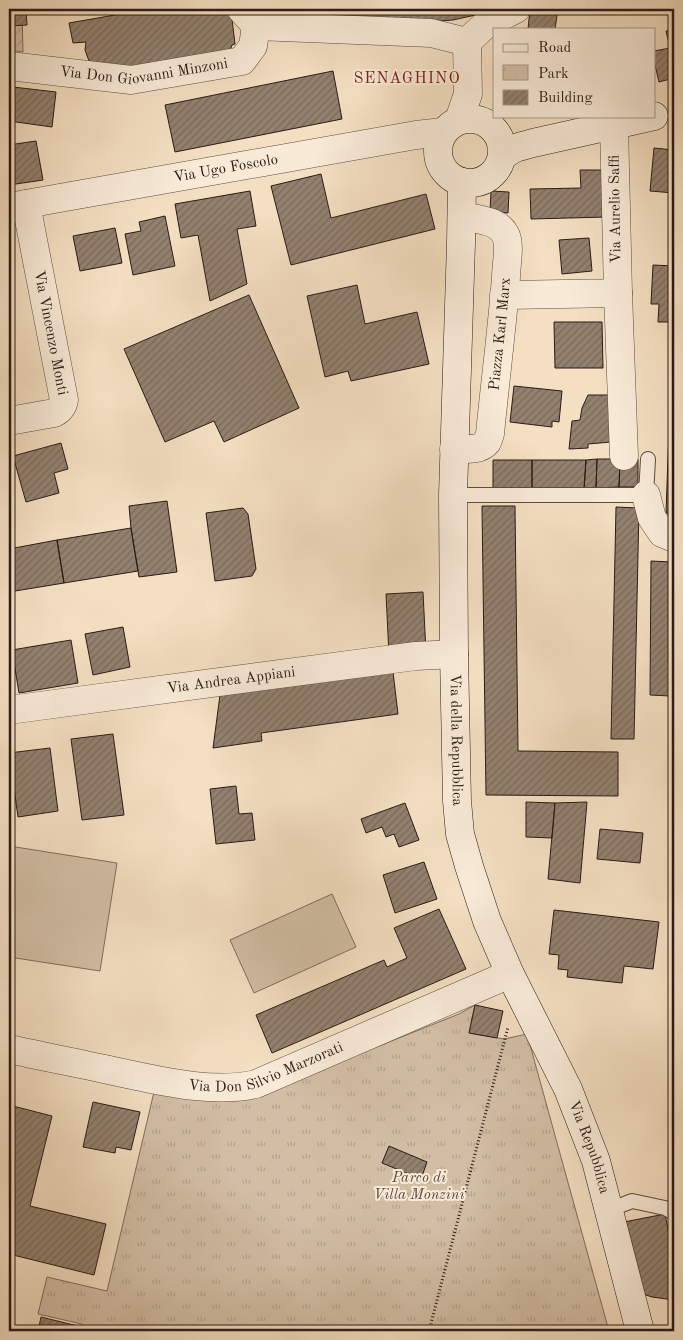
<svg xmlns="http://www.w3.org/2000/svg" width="683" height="1340" font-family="'Old Standard TT',serif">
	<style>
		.grass { fill: #d2bea5; stroke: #7e6c5e }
		.park { fill: url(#park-tufts); stroke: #7e6c5e }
		.garden { fill: url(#garden-furrows); stroke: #7e6c5e }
		.building { fill: url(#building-hatch); stroke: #2a1b16 }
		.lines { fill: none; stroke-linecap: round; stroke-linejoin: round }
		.lane-casing { stroke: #5c4c41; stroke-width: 16 }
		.street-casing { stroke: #5c4c41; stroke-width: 29 }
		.secondary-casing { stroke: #2a1b16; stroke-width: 29 }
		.path { stroke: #2a1b16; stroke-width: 3; stroke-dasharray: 1 2.5; stroke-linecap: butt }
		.lane { stroke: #f8ead7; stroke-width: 14 }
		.street { stroke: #f8ead7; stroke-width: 28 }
		.secondary { stroke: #f8ead7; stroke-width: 28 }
		.labels { text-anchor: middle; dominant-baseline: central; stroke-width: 4; stroke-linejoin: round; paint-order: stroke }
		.street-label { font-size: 15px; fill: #2a1b16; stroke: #f8ead7 }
		.park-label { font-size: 15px; font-style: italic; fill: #5c4c41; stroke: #f8ead7 }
		.neighbourhood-label { font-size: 16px; letter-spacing: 1px; fill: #7a1f14; stroke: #f8ead7 }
	</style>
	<defs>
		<pattern id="park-tufts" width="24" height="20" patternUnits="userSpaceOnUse" patternTransform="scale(1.25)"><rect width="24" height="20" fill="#d2bea5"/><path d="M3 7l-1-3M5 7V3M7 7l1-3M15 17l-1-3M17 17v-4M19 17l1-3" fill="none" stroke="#b4a38d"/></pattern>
		<pattern id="garden-furrows" width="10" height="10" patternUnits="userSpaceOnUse" patternTransform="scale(1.25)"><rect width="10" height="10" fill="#d2bea5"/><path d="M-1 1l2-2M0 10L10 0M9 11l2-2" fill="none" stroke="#b4a38d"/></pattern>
		<pattern id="building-hatch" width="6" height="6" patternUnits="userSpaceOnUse" patternTransform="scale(1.25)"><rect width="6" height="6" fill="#93816f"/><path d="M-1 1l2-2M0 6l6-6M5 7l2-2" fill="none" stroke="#78695a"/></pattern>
	</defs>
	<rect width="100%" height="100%" fill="#f4dfc2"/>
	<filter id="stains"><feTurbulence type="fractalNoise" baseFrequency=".004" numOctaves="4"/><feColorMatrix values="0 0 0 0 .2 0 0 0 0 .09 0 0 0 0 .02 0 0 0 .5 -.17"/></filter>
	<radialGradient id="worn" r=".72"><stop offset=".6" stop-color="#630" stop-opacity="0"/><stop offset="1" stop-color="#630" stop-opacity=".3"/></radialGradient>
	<path class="grass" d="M9,846l108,17 -17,108 -91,-14z
		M332,894l24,53 -102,46 -24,-53z"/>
	<path class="park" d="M475,1005l-6,28 35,6 23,-5 82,297h-528l1,-7 -44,-10 9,-37 60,14 47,-199 107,1 198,-79z"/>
	<path class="garden" d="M9,9h13l1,43 -14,-2z"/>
	<path class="building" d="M9,9h17l1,16 -18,1z
		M149,9h79l3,2 4,33 -3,1 -2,6 -106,26 -35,-16 -4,-11 1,-8 -13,1 -4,-20z
		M249,9h244l-13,5 -27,6 -75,6 -124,-11z
		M530,9h28l-3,20h-27z
		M674,29v49l-15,4 -5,-21v-10l16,-3 -4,-17z
		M333,71l9,48 -167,33 -10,-47z
		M13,87l43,5 -4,35 -43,-6 2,-26z
		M36,141l7,39 -34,5v-40z
		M654,148l20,2v43l-24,-2z
		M580,170h24l2,47 -75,2 -1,-30 51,-1z
		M321,174l10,44 95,-24 9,35 -144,36 -20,-79z
		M250,191l6,35 -19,3 10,55 -37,17 -12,-66 -17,3 -6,-34z
		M491,191l18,1 -1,21 -18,-2z
		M165,216l10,50 -42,9 -8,-41 16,-3 -2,-9z
		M115,228l7,35 -42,8 -7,-35z
		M589,238l3,33 -30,3 -3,-34z
		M653,265l21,1v56h-16l1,-18h-8z
		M357,285l8,39 52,-12 12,52 -78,17 -3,-10 -23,6 -18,-81z
		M249,295l50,113 -75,34 -10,-21 -49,21 -41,-93z
		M554,322h48l1,46h-48z
		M514,386l48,5 -3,31 -7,-1v6l-42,-5z
		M588,395h22l1,47 -23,2v4l-19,1 3,-28 8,-1 2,-12z
		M670,403l4,1v110l-8,-1z
		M61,443l7,26 -14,4 5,20 -33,9 -13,-46z
		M597,459h23l-1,28 -23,1z
		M597,459l-1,29 -12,1 2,-29z
		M620,459h18v28h-19z
		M493,460h39v28h-39z
		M532,460h54l-2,29 -52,-1z
		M167,501l10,71 -38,5 -8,-49 -2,-22z
		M482,506h33l3,245 100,1v44l-132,-1z
		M616,507l23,1 -5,231h-23z
		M243,508l5,6 8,55 -4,7 -37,5 -9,-68z
		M131,528l7,43 -74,12 -7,-43z
		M57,540l7,43 -55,9v-43z
		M651,561l20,1 -1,134 -20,-1z
		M423,592l3,61 -37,2 -3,-61z
		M123,627l7,40 -37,8 -8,-41z
		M71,640l7,43 -59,10 -7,-43z
		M393,672l5,42 -137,19 1,8 -49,7 7,-53z
		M113,734l11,81 -42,5 -11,-81z
		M50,748l8,63 -40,6 -9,-64z
		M236,786l3,28 13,-1 3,27 -39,4 -6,-55z
		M526,802l29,1 -3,35 -26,-1z
		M587,802l-7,81 -32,-4 7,-76z
		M405,803l14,37 -20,7 -5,-13 -8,3 -4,-10 -16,6 -5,-14z
		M600,829l43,4 -3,30 -43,-4z
		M424,862l13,37 -42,14 -12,-38z
		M439,909l27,60 -194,84 -16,-38 128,-55 3,7 20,-9 -13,-30z
		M554,910l105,12 -6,47 -29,-3 -2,17 -55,-6 1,-7 -10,-1 1,-14 -10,-1z
		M475,1005l28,6 -6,27 -28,-5z
		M93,1102l47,10 -9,38 -15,-3 -1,6 -32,-6z
		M9,1105l43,11 -22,90 76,18 -12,51 -85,-21z
		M389,1146l38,16 -6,17 -39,-16z
		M665,1214l9,45v41l-22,-3 -6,-2 -5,-4 -17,-69z
		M41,1317l41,10 -1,4h-43z"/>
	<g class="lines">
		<defs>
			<path id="lane" d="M453,495h193l2,-36
				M609,1210l23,-9 33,7 9,5"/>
			<g id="street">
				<path d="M241,9l15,17"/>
				<path d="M256,26l175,7 36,9"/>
				<path id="s1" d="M9,66l122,14 111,-19 11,-15 3,-20"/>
				<path d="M459,120l9,-26 -1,-52 19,-18 30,-15"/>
				<path id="s2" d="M9,207l407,-72 27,-3"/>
				<path d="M618,293l6,163"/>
				<path d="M504,295l114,-2 -4,-169"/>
				<path d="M9,421l45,-8c6,-3 9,-7 10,-13l-38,-196"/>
				<path id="s3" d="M454,449c10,0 26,2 33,-7 1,-2 2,-5 3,-8 5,-52 12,-105 16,-157 0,-12 5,-33 -1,-43 -7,-13 -24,-14 -37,-17"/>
				<path d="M646,495l6,23 10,15 12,5"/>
				<path id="s4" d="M9,710l407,-54 38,-2"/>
				<path id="s5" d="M9,1049c36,8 73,15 109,23 43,9 95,22 138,12l254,-110"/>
			</g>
			<g id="secondary">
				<circle cx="470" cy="151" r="32"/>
				<path d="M502,156l13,-8 18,-5 121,-27"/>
				<path id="s6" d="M462,182l-1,61 -8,252 1,159 3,147 3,33 9,32 18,55 23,53 58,115 28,72 44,170"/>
			</g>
		</defs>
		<use href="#lane" class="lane-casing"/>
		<use href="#street" class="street-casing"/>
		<use href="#secondary" class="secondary-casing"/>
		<path class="path" d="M429,1331l79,-304"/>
		<use href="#lane" class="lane"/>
		<use href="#street" class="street"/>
		<use href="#secondary" class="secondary"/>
	</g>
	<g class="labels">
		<g class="street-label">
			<text stroke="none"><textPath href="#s1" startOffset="136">Via Don Giovanni Minzoni</textPath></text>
			<text stroke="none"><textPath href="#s2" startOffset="220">Via Ugo Foscolo</textPath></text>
			<text transform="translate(616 209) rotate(-91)">Via Aurelio Saffi</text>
			<text transform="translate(50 333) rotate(79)">Via Vincenzo Monti</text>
			<text stroke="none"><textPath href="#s3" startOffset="144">Piazza Karl Marx</textPath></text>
			<text stroke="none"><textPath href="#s4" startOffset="224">Via Andrea Appiani</textPath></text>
			<text stroke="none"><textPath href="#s6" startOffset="558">Via della Repubblica</textPath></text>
			<text stroke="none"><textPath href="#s5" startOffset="264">Via Don Silvio Marzorati</textPath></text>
			<text stroke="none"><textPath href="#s6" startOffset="992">Via Repubblica</textPath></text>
		</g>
		<g class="park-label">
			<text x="419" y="1178">Parco di<tspan x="419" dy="17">Villa Monzini</tspan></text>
		</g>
		<g class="neighbourhood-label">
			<text x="407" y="79">SENAGHINO</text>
		</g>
	</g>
	<rect width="683" height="1340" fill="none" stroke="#f4dfc2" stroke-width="30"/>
	<rect x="10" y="10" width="663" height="1320" fill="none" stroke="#2a1b16" stroke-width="2.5"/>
	<rect x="15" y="15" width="653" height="1310" fill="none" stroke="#2a1b16"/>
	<rect x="493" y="28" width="162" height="90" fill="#f8ead7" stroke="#a6978a"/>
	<rect x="503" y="44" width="25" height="8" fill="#f8ead7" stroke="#a6978a"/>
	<text x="538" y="52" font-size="15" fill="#2a1b16">Road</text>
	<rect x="503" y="65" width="25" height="15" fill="url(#park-tufts)" stroke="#a6978a"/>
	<text x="538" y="78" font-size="15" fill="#2a1b16">Park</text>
	<rect x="503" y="90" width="25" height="15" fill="url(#building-hatch)" stroke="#a6978a"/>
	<text x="538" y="102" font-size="15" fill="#2a1b16">Building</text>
	<rect width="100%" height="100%" filter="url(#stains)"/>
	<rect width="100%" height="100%" fill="url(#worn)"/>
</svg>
